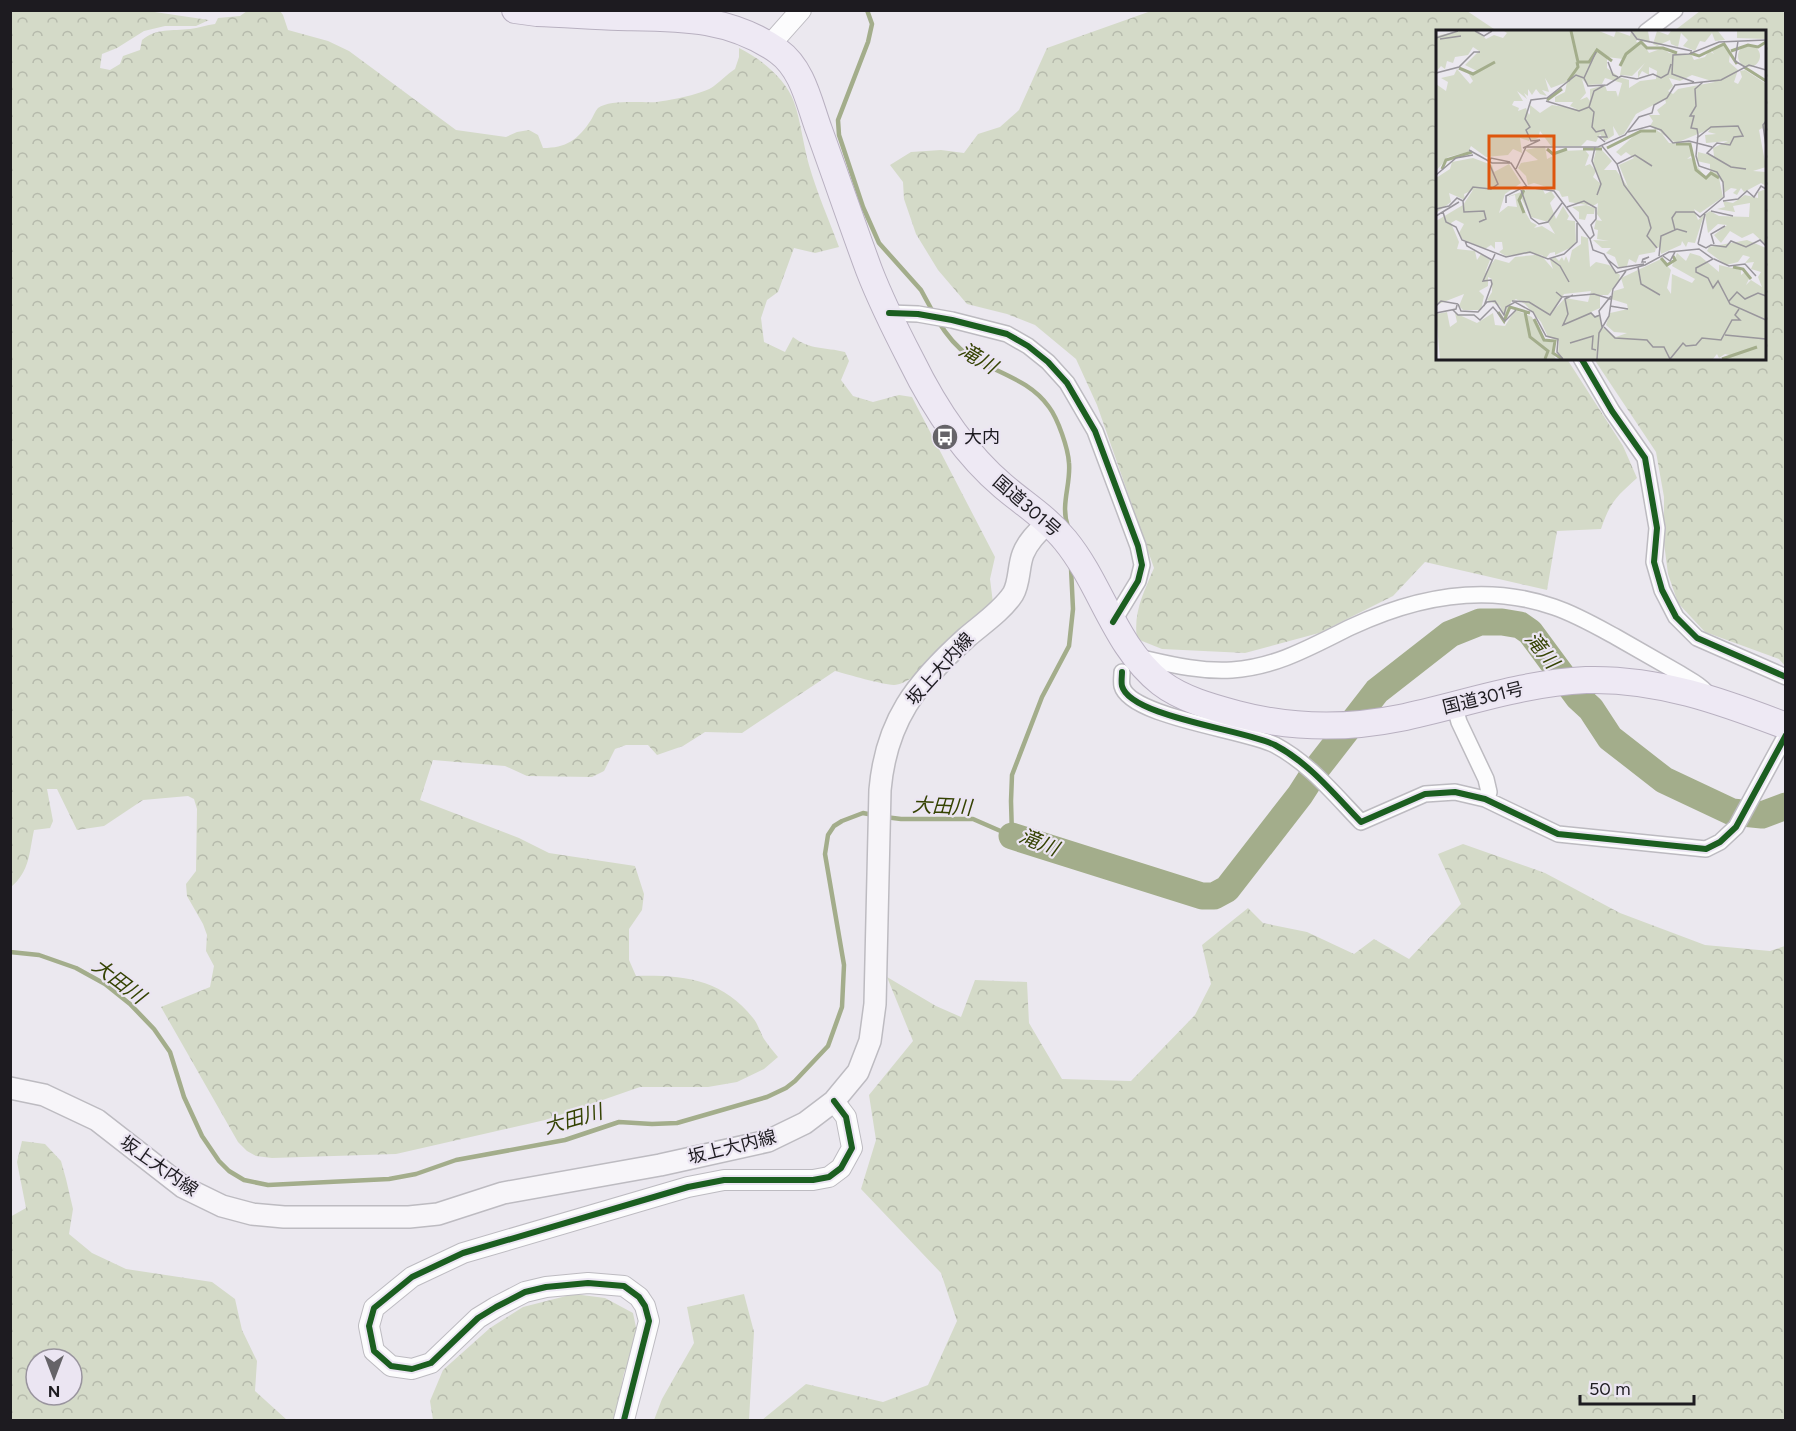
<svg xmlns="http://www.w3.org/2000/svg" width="1796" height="1431" font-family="Figtree,'Noto Sans JP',sans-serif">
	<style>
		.forest { fill: url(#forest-crowns); fill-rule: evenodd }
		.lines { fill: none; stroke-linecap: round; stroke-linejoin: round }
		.stream { stroke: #a3ad8b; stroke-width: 4.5 }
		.river { stroke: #a3ad8b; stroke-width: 27 }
		.minor-casing { stroke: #bdbbc1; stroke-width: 18 }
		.tertiary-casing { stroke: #bdbbc1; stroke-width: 22 }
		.secondary-casing { stroke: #bdbbc1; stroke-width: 24 }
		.trunk-casing { stroke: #b8b0c0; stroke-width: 28 }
		.minor { stroke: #fcfcfd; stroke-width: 15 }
		.tertiary { stroke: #fcfcfd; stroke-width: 20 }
		.secondary { stroke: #f7f5f9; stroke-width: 21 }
		.trunk { stroke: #eee9f4; stroke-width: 26 }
		.cycleway-casing { stroke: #ebe5f2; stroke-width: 10 }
		.cycleway { stroke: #1b5e20; stroke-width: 6 }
		.labels { text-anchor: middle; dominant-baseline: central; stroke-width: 4.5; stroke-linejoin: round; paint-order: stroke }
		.poi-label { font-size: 18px; fill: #1d1b20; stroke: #ebe5f2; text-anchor: start }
		.street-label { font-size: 18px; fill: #1d1b20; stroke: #ebe5f2 }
		.water-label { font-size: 20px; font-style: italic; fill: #354303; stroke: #ebe5f2 }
		.inset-river { fill: none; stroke: #a3ad8b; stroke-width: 3 }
		.inset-road { fill: none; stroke: #99969c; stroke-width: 1.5 }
		.view { fill: #de560d; fill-opacity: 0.15; stroke: #de560d; stroke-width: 3 }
		.inset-edge { fill: none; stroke: #1d1b20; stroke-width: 3 }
	</style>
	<defs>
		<pattern id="forest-crowns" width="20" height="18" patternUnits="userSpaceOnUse" patternTransform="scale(1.5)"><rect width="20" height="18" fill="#d4dac8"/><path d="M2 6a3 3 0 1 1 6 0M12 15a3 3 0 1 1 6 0" fill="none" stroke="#b6baac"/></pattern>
	</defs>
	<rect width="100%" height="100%" fill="#ebe8ef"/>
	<path class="forest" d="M1779,10l6,3v653l-6,-7 -74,-27 -27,-29 -10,-29 -4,-31v-46l-8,-45 -62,-93 170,-1v-326l-90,-1 26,-20z
		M11,11h137l61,9 -13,6h-31l-21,5 -27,17 -15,6 -2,14 10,2 10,-6 3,-8 17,-6 2,-10c14,-12 30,-9 48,-11 8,-1 17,-4 25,-5l3,-6 22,-2 7,-5h33l3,4 5,15 40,11 21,10 107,79 50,7 11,-5 12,-2 9,5 5,13c23,0 35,-8 48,-28 2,-3 4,-9 7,-12 12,-9 45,-5 59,-6 14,-2 47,-8 57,-16 8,-6 13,-12 21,-17l4,-12v-9c21,10 47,31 55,54 7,20 9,42 15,63 8,28 20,55 30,82l-24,6 -21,-5 -16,44 -11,8 -6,18 3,24 21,10 8,-15c17,13 32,10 52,15l4,9 -8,19 12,16 20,6 26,-7 13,2 83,160 -5,22 3,24c-19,18 -76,82 -99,82 -14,-1 -44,-10 -59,-14l-93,62 -37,-1 -22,14 -26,9 -9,-10h-22l-11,4 -11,22 -12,6 -65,-1 -22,-10 -72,-6 -13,40 99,38 30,15 86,13 9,28 -2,16 -13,19v31l7,16c47,-1 86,3 117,42 5,6 7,14 11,21 4,6 9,12 14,18l-14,12 -27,13 -29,5h-68l-95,33 -149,34 -124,4 -16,-2 -9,-5 -9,-9 -77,-135 49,-20 4,-21 -8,-15 1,-16 -4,-11 -16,-28 -1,-12 10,-13 1,-62 -3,-10 -6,-3 -45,4 -39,26 -27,4 -20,-41h-10l6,32 -3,7 -16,2c-5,23 -4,41 -23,57z
		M1151,11h316l30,20 -59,1v326l129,1 56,87 14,32c-20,18 -27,24 -36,51l-44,2 -10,59 -122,-28 -32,34 -74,37 -74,20 -83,-4 -25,-10c-4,-27 7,-47 17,-71l-57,-163 -21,-46 -41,-34 -28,-11 -40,-10 -29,-34 -22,-36 -12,-35 -1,-17 -13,-17 21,-13 30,-2 23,3 14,-19 22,-7 19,-17 28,-62z
		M1463,844l82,29 75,40 85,32 65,6 15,-5v474h-1023l44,-36 77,18 45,-17 29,-64 -16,-48 -80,-84 15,-49 -7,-45 44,-54 -26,-64 49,29 25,11 14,-37 52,2 2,41 33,56 69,2 64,-66 16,-31 -9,-39 46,-37 15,15 44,9 47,22 20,-15 35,20 52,-55 -23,-50z
		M22,1141l23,3 16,17 5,18 7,30 -4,25 23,19 34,16 86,13 23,17 7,31 15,31 -2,30 32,29h-276l-1,-203 16,-9 -9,-46zM36,1359h36v36h-36z
		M574,1294l31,4 28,15 5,24 -14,36 -9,47h-182l-3,-19 13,-31 47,-42 33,-21z
		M744,1294l10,38 -5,88h-95l8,-21 32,-56 -7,-36z"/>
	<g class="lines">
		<path class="stream" d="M867,10l5,14 -4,18 -30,78 1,15 24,72 16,36 42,47 13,24
			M938,321c8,13 17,25 30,34 28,18 61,24 81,52 9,12 19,41 20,56 2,22 -9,42 -1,64
			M885,817l16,2h72l39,17 -1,-35 1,-26 30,-78 27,-51 4,-37 -2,-41
			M10,952l29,3 37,13 29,16 25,20 24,25 16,23 14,45 18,39 17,25 10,10 15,9 24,5 121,-6 27,-5 40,-14 109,-20 54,-18 33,2 25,-1 90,-26 19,-9 9,-7 33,-35 14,-39 2,-42 -19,-111 3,-19 6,-9 8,-5 21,-8 10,2"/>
		<path class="river" d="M1012,836l190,60h12l13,-7 73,-94 18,-28 59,-76 73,-57 30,-12h22l18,3 10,7 48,65 13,12 19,29 54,42 68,32 30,3 24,-9"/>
		<defs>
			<path id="minor" d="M1646,32l29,-22
				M889,313l29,1 34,6 55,14 21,12 20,16 19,21 28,48 43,115 4,19 -4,16 -25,41
				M1581,358l31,53 33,47 12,70 -3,34 8,28 14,27 21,21 89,39
				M1138,657c31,7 61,15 94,13 45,-3 80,-24 119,-43 64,-30 135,-44 203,-20 21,7 42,19 62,30 21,12 42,24 63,36 9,6 19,10 26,18
				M1122,672c0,4 -1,10 0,14 8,31 124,44 153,59 34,18 59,49 86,77l64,-28 30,-2 30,7 73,35 148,15 14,-7 16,-15 50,-92
				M1454,704l5,18 27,57 3,13 -2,8"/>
			<path id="tertiary" d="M769,46l32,-36
				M624,1420l25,-99 -4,-15 -6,-9 -15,-11 -36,-3 -42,4 -21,5 -29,15 -18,11 -47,45 -19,6 -21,-3 -17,-15 -5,-25 5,-18 38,-31 51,-24 225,-66 36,-7h89l16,-3 12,-9 11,-20 -6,-31 -12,-16"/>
			<path id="secondary" d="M10,1088l34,7 53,25 86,67 39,19 30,8 32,3h125l29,-3 65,-21 157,-28 108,-24 37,-18 29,-22 24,-29 12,-31 5,-37 5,-214c6,-69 36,-107 86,-152 15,-13 36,-27 47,-44 7,-12 5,-27 10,-40 5,-13 16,-23 26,-33"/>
			<path id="trunk" d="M515,10l22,3c27,1 55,3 82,4 58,1 109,-1 159,34 25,18 31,52 41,79 17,47 33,94 50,140 12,31 27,61 42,90 23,47 52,92 92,126 21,18 44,32 62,54 37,45 49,106 96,143 21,16 50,24 76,31 53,14 109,15 163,4 62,-13 122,-35 186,-38 71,-2 135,21 200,46"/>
		</defs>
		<use href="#minor" class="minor-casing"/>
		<use href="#tertiary" class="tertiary-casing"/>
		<use href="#secondary" class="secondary-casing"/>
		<use href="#trunk" class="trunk-casing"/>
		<use href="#minor" class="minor"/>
		<use href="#tertiary" class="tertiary"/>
		<use href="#secondary" class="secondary"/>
		<use href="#trunk" class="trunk"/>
		<defs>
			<path id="cycleway" d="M889,313l29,1 34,6 55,14 21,12 20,16 19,21 28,48 43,115 4,19 -4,16 -25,41
				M1581,358l31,53 33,47 12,70 -3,34 8,28 14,27 21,21 89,39
				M1122,672c0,4 -1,10 0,14 8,31 124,44 153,59 34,18 59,49 86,77l64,-28 30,-2 30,7 73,35 148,15 14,-7 16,-15 50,-92
				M624,1420l25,-99 -4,-15 -6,-9 -15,-11 -36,-3 -42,4 -21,5 -29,15 -18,11 -47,45 -19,6 -21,-3 -17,-15 -5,-25 5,-18 38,-31 51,-24 225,-66 36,-7h89l16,-3 12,-9 11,-20 -6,-31 -12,-16"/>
		</defs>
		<use href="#cycleway" class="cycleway-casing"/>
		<use href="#cycleway" class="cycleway"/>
	</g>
	<defs>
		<symbol id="bus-disc" viewBox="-11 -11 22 22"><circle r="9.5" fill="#656368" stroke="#ebe5f2"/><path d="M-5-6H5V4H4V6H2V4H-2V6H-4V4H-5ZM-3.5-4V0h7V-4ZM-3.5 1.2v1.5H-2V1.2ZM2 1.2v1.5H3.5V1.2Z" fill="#fff"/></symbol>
	</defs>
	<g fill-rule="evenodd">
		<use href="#bus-disc" x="930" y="422" width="30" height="30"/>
	</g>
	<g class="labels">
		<g class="poi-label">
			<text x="964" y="437">大内</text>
		</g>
		<g class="street-label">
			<text transform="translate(1027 506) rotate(41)">国道301号</text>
			<text transform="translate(940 669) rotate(-48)">坂上大内線</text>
			<text transform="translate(1483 698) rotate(-14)">国道301号</text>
			<text transform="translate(732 1147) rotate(-14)">坂上大内線</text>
			<text transform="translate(159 1166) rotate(35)">坂上大内線</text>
		</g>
		<g class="water-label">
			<text transform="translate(978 358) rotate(31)">滝川</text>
			<text transform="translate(1542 650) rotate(51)">滝川</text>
			<text transform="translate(942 806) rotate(3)">大田川</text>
			<text transform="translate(1039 842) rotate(22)">滝川</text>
			<text transform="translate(119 981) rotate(37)">大田川</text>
			<text transform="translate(573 1119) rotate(-16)">大田川</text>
		</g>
	</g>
	<g transform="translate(1436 30)">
		<rect width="330" height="330" fill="#ebe8ef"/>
		<path d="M23,1h19l8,8 8,-4 9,3 4,-5 -3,-2h95l15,6 2,-6 14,5 1,-5h17l2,12 -13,-3 -1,2 7,1 6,10 14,-5 6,5 22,1 3,6 11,-3 4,-6 5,3 -3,-4 13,-5 6,8 -1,9 9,8 -4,12 4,2 4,-7 -2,-6 5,-1 20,13 1,51 -4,-6 -3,2 7,37 -13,4 13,1v14l-5,-3 -17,9 -3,-4 -4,7 -4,-2 4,-4 -6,-1 -7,5v-9l-14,-15v-5l-13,-3 1,-9 16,4 -1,-8 15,-7 -22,2 -1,-8 11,-1 -8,-2 2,-3 -34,14 -26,-17 3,-5 -4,-6h11l-3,-5 9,-7 -1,-4 -29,15 -12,20 -5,2 -6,-10 1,9 -9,6 -5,-7 -4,8 -9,-2 -6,6h-30l-11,-15 -2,7 -7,3 -1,-7 -1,7 -9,-3 2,15 -9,-4 -5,6 -22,2 -15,-11 -3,6 -20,5 -12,14v-87l10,7 2,-9 -7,-4 13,-3 3,-6 13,15 3,-3 -5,-8 9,-2 -12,-6 14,-14 -6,-4 -5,8 -13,2 -2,6 -6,-2 -2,8 -4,-3 -5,6v-36zM171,27l16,2 -3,16 12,1 13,-13 -7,9v6l4,-7 7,4v-8l8,4 -1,8 -16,2 -11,7v-8l-10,-3 -12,-9zM256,45l23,7 -37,7 -5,5 -5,-3 5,-5 -4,-8 11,3zM109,48l6,10 16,-6 -2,10 -10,5v5h18l-3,4 7,3 -25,-4 -12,8 -10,-8v8l-1,2 -3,-7 -8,3 1,-3 -7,-3 2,-4h9l-6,-10 10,8 -3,-6 4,3v-7l4,6 4,-6 4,5 7,2 -5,-6 7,2zM169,48l17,5 -4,14 -2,-6h-9l-2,-6 -15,4v12l-3,-4 -7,3 6,-7 -4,-14 6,6 14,-1zM221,1l11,4 3,-4h47l7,9 -10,1 -3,-8 -7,9 -5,-1 -5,10 -12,-5 5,-6 -7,-7 -3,14 -7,-3 -1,-4 -13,6 -4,-2zM301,1h29v8l-29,-1zM302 26a11 11 0 1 1 22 0a11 11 0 1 1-22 0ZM223,100l10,13 21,1 2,11 -5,4 4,-1 15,20 5,-5 8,5 4,19 -23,16 -6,-4 4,11 6,-5 -9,28 -7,-1 -2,5 -4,-6 -1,4 -20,9 -1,-7 -4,1 -1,4 -16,3 -3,8 -7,-4 -2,7 -8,2 -4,-11 -9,-4 5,-5h-9l-9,-8 16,1 -12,-2 1,-9 -4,-1 2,-9 6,1 -5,-7 1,-11 -5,3 -24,-4 -1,-6 -6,1 -3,-6 -25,-8 -6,2 -2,-9 -8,-8 3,-5 17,-3 -13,-10 20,-4 2,13 16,-8 22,-1 4,5 -4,11 5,-2 6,7 -3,6 8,7 -8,-22 3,-11 6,-1 10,11 -8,9h12l12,17 -9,-22 15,-7 -8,-6 -5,4 -5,-4 22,-20zM37,128l19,7 2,7 15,-8 12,19 -16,11 -6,19 9,-7 9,1 -2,-12 -8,2 14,-5 -2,9 12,21 6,3 -3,3 8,-2 13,8 -7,-12 -17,-5 -10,-19 5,-8h17l2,4 6,-3 4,6 -5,6 6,16 7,-13 6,10 -2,4 8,1 1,21 -4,5 -17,8v-3l-5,1 -4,5 -6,-4 13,15 -3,-9 5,-3 4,4 3,-4 2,4 2,-5 3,7 3,-13 9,-6v-8l7,2 2,29 6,-5 13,3 11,10 -1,4 42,-20 10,11 -4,18 4,6 1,-20 20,9 3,-4 -23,-13 5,-13 9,8 4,-8 10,3 19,16v-7l22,5v5l4,-3 5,5 -4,8 5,-5 11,7 -4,-10 3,-5 -10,-3 3,-7 -9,1 5,-6 -7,-2 -5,7 -12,3 -19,-14 2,-4 38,-7 19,8v111h-44l11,-3 -8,-2 -6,4 -2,-4 -4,5h-149l-6,-5 1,-13 -11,-4 -7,-15 -16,-18 -9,-5 -5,3 -6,17 -5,-13 -13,-6 5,-8v-13l-4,-2v9l-9,5 5,5 -3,14h-18l-4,-4 5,-12 -28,11v-84l27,-16 10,-15 -9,4 1,6 -16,-7 2,9 -15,11v-35l14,-9 2,-7zM20,190l8,4 -5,9 3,6 23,10 6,-4 4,4v-7h7l1,7 -4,3 7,4 28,-3 1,2 -20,2 -6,6 -14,-4 -10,14 5,-13 -9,-6 -4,6 -2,-9 -18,-2 2,-7 -8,-19zM185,248l3,10 -10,3 -3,8 16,5 1,5 -18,4 -4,12 8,7 13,1 -11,4 -14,-10 -3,-12 -5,1 -3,-4 9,-4v-13h8zM155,261l-3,11 -23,-4 -11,12 10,-16zM330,159v56l-13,-12 -11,5 -12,-7 -9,12 -7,-8 13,-10 -9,-1 -10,9 -3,-19 5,-3 9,5 30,1 1,-14 -17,3 2,6 -18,-3 8,-2 -2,-6 10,2 12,-8 13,3v-6zM150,175l9,3 -1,6h-7l-2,6 -6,-1v-7l-7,-5zM79,280l17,7 11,22 11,4 -2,9 4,7h-116l-4,-45 11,-2 3,15 7,-5 -2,-9 22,10 16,-10 2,12 10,1z" fill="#d4dac8" fill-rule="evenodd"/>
		<path class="inset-river" d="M135,1l7,31h11l8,-12 15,11M295,21l17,-6 10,2 8,-5M254,23l9,3 25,-12 13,20M184,36l6,-12 15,-12 6,6h16l14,5M308,37l22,14M23,38l14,6 22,-12M132,51l10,-14 -1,-5M111,70l15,-11M240,114h14l6,26 10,8 5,-5 8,5M171,118l34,-17h15M111,119l6,5 14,-5M147,119h19M6,139l4,-9 26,-8M88,160l-5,10 5,13M225,228l6,7 8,-5 -2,-4M297,237l10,2 8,10M62,282l6,9 6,-14 20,6M89,282l5,25 18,14 -3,8M98,289l10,21 11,1 -2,12 9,6M286,329l35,-12"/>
		<path class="inset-road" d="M39,1l9,5 8,-5M195,1l6,8 55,12M0,8l22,-7M4,9l21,-3M302,11l-3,20 10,6M160,22l-12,26 4,8 19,-1 14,-9 16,3 16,-5 8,4 7,-4 3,-10M172,32l5,13 5,2M0,43l23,-6 15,-15h6M258,52l-22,-8 1,-19 16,-1 30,-12 47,-2M110,71l33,10 10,-4M153,77l5,5 -2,15 4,5 8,-2 3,7h-8l6,5M153,77l5,-16 11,-6M330,91l-3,4 3,22M192,102l22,-6 11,4 12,13 16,-2 23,6M261,108l14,-11 27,-1 5,10 -9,1 -4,8 -13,-2 -10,10 24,14 15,2M166,116l15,18 7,21 24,32 3,11 -4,8 10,12M159,117l-3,14 9,23 -4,11M87,118l17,-8 -9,1 -5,-11 4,-3 -5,-8 6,-19 16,-2 29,-23 8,3M33,120l23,13h19l16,24 27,4 36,48 3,11 11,4 12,19 29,-8 24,-13 30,-3 14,10 -17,9v4l12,6 5,10 5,-7 12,23 36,16M181,134l18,-9 17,11M80,139l10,-22h72l27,-12 14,-18 13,-4 2,-8 13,-7 8,-13 46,-5 28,-15 17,5M0,145l20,-17 17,-3M85,160l10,28 8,6 9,-2 14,-19M27,171l10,-14 18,2 7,-5 -9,-21 2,-5 19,4M27,171l1,11 20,-1 2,8 -7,3M287,171l15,-2 9,-8 7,6 7,-11 5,3M70,173v-7l20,-10M131,177l17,-6 12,7v11l-5,6 3,10 -4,4M0,179l13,-3 8,-8 6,3M275,181l22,5M7,182l3,10 10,5 6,13 44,17 24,-5 18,7 16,-5 13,-12v-19M0,186l23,-14M239,200l-3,-12 4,-6h18l6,5 24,-20 -1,-15 -6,-10 -18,-6 -3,-10 2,-21 -1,-6 -6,-1 3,-12h-4l6,-10 -1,-17 8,-7M29,211l2,5 25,14M262,214l8,4 5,-3 15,2 5,-6 15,6 14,-7 6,6M262,214l7,-30M278,214l-3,-10 14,-8M223,226l2,-20 16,-7 10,3M227,226l7,5 5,-9M113,228l11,8 9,16M171,229l11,9 26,-4M278,229l15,7 16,-2 11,12M206,230l7,-3 -6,2 -1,3h4M202,237l3,17 19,11M120,262l6,5 32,-3 17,5M137,265l-8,4 3,15 -5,11 28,-12 4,4 5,-2M76,271l17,1 21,13 12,-18M293,271l8,-9 8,7 13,-6 8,3M22,274l3,7 17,1 9,-10 8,-1 9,14 2,-8 9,-5 18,10 13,24 12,3 -1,13 6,7M0,276l5,-5 17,3M48,276l8,-22 -1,-4 -8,1 12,-27M174,276l18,3M17,280l5,5h16l6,5 13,-13 12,14 11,-11M0,283l20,-4 1,-4M166,297l-3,-16 12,-15M168,297l11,11 32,2 6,7h11l6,12 13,-16 3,3 10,-1 6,-7 19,2 11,-20h8l-5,-5 4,-6M289,305l41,4M134,313l23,-7 -1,13 4,1M161,329l2,-26 10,-17 4,-27 13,-18"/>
		<path class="view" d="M53,106h65v52h-65z"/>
		<rect width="330" height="330" class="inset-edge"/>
	</g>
	<rect width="1796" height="1431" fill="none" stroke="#1d1b20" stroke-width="24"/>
	<g transform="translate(54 1377) rotate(180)"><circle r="28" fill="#ebe5f2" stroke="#99949e" stroke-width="1.5"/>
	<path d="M0-4.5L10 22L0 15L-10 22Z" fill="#656368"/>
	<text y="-9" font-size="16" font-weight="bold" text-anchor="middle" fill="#1d1b20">N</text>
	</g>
	<path d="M1580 1395v9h114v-9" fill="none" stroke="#1d1b20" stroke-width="3"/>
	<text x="1589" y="1395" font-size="18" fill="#1d1b20" stroke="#ebe5f2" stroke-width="4.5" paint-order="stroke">50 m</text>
</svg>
